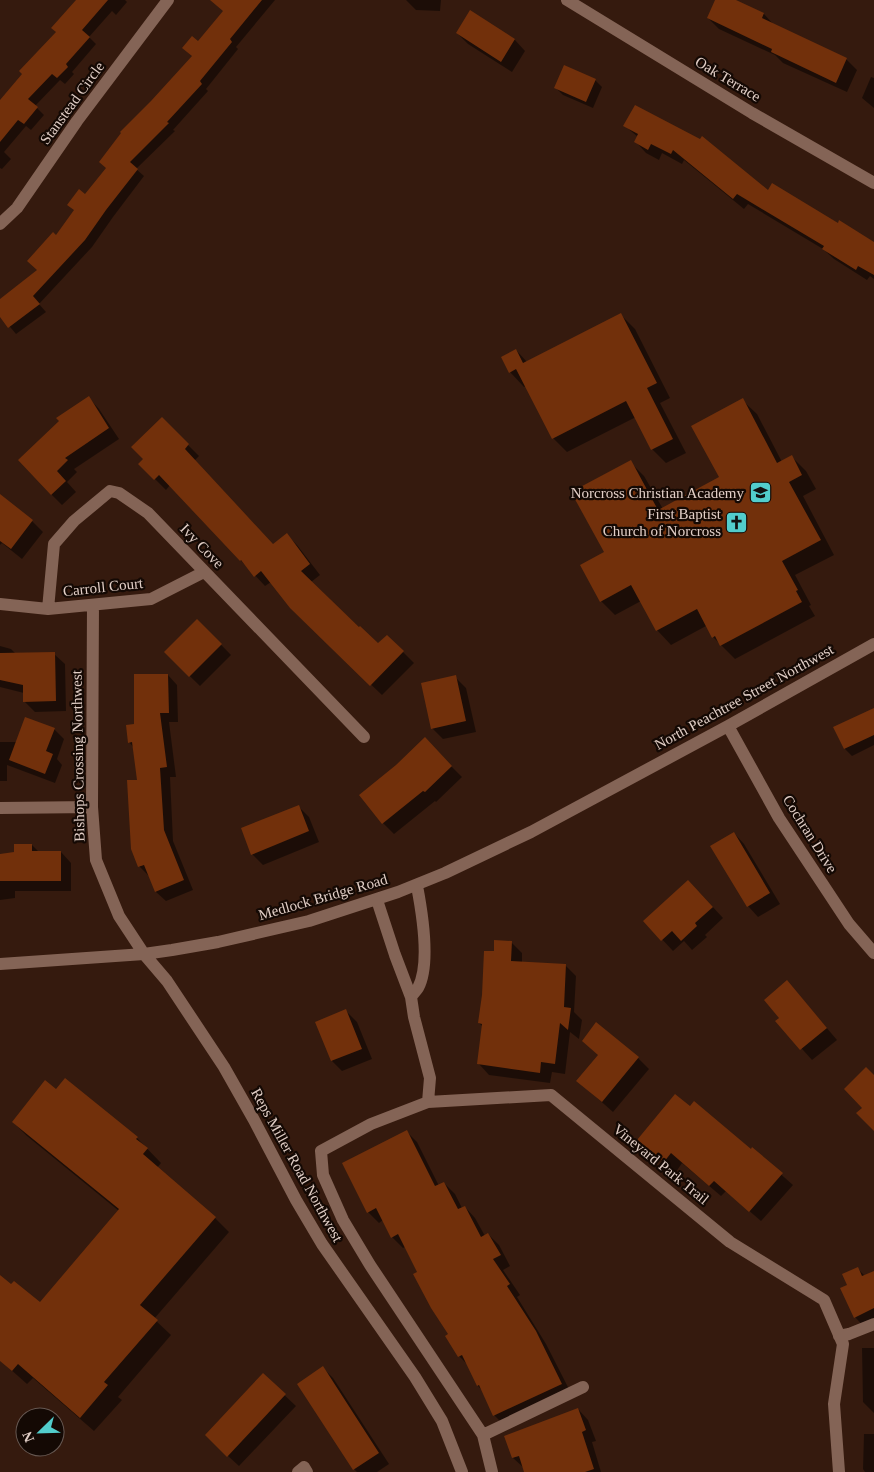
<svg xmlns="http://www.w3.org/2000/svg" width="874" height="1472" font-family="'Times New Roman',serif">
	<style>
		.shadow { fill: #0007 }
		.building { fill: #72300b }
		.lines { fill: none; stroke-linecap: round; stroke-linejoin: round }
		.minor { stroke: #846456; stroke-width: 12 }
		.labels { text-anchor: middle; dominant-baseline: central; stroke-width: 4.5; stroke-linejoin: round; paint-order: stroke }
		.street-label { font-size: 15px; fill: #e1cec6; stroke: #140904 }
		.poi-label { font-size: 15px; fill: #e1cec6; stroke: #140904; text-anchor: end }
	</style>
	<rect width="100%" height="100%" fill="#351a0e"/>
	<path class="shadow" d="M78,0h47l2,2 -11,13 -4,-4 -23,26 7,7 -24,28 2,2 -9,10 -5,-4 -25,26 9,9 -13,15 -5,-4 -22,26 7,7 -9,10 -2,-1v-66l57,-69z
		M223,0h52l-39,47 2,2 -32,40 2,2 -35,39 2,1 -39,38 8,7 -31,41 -21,30 -53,57 7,8 -30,22 -16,-19v-14l39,-31 17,-34 137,-179 5,-14 26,-32z
		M406,0h35l-1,11 -24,-1z
		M716,0h17l31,14 10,11 72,34 11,11 -10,22 -64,-29 -8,-8 -56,-26 -11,-11z
		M471,12l44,28 10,11 -13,21 -44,-28 -11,-11z
		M871,77l3,1v30l-12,-10z
		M595,80l7,7 -9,21 -30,-13 -7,-7z
		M625,126l213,98 36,19v36l-4,-3 -3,4 -33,-21 -11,-10 -75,-45 -4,5 -60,-49 -2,4 -20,-11 -3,7 -13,-7 -10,-11 2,-5z
		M621,315l14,14 35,69 -10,5 26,50 -20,10 -14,-14 -16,-32 -69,35 -14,-14 -27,-52 -2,1 -14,-15 6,-22 11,12z
		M89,398l10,11 20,30 -45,30 3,3 -10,10 9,10 -14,13 -11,-11 9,-73z
		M742,400l15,14 25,48 10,-5 14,14 10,18 -13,7 31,59 -39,20 16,30 -2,1 6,10 -80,43 -22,-22 -7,-11 -35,19 -14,-15 -16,-29 -26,14 -14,-14 4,-49 25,-90 14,14 19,33 57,-31z
		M162,419l37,37 -5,5 79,84 14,-10 10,10 23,30 -9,7 67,63 9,-9 27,27 -32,32 -80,-76 -31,-37 -6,4 -95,-101 -4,5 -15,-15 -6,-16z
		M0,496l32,25 11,11 -21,27 -20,-16 -2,2z
		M197,620l34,35 -31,31 -35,-34z
		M0,646l11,3 5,5h38l11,10 1,47 -31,1 -11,-11v-8l-24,-6z
		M168,675l9,10 1,37h-9l7,55h-6l3,64 20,49 -27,11 -10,-9 -7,-16 -10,-10 -1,-85 -4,-33 -5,-6 6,-17z
		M455,677l11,11 10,44 -33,7 -11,-11z
		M874,713v32l-22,11 -7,-7 -10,-21z
		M54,729l10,10 -7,20 5,6 -7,18 -48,-18v16h-7v-39h17z
		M435,750l27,27 -26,25 -1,-1 -41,33 -11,-11 -22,-28z
		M298,806l11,11 10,25 -56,23 -11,-11z
		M734,833l10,11 36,60 -22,13 -10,-11z
		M32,845l7,7h22l10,11v28h-56v7l-15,2v-45l16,-1z
		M699,892l24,26 -18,17 2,2 -15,13 -8,-9 -11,10 -28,-30z
		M511,942l11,11v10l43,2 11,11 -2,36 8,8 -3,19 -9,-7 -5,42 -13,-2 -2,11 -61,-8 -10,-11 4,-37 -4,-4 16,-71z
		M797,993l40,47 -25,20 -35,-39z
		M346,1011l11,11 15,37 -30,12 -10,-10z
		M597,1024l41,34 11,11 -36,43 -35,-31 21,-25z
		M65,1080l72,58 24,25 -4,5 58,50 14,14 -75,87 17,16 -53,62 4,3 -28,31 -61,-53 -6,6 -27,-24v-83l11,9 29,17 79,-92 -92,-75 -14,-14 43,-31z
		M406,1131l11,11 22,44 5,-3 11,11 7,14 3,-1 10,11 10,18 3,-2 11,11 11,21 -7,4 17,25 -3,2 29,47 26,51 -67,31 -11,-11 -11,-24 -5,-5 -10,-21 -9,-9 -9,-21 -45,-88 -2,1 -11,-11 -9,-17 -4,3 -11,-11z
		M639,1140l112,11 1,-2 41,36 -32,36 -35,-30 -5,5 -39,-33 -6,9 -26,-22z
		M858,1269l7,7 9,-4v52l-9,4 -10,-11 -6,-31z
		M862,1348h12v65l-11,-11z
		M323,1368l10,10 56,86 -12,8h-20l-3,-3z
		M263,1375l33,31 -57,60 -22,-20z
		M578,1409l10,11 8,21 -4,1 9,30h-76l-1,-4 -11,-10z
		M864,1434h10v38h-9l-2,-3z"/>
	<path class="building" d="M76,0h32l-26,30 8,7 -24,27 2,3 -11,11 -5,-4 -24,25 10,8 -14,17 -6,-4 -18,22v-42l22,-26 -3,-3 37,-39 -5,-4z
		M210,0h52l-32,39 2,3 -32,39 2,3 -35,38 2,1 -39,39 8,7 -32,41 -21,30 -52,56 7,8 -32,24 -8,-11v-18l37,-29 -10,-9 26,-29 3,3 18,-25 -7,-5 12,-16 6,5 21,-26 -7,-6 22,-29 -1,-1 31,-31 41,-45 -10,-8 10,-12 6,5 25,-30z
		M715,0h21l28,13 -2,5 85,40 -11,25 -65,-31 1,-3 -65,-31z
		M470,10l45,29 -14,23 -45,-29z
		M564,65l32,14 -10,23 -32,-14z
		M635,105l65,34 2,-3 66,54 4,-7 66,40 1,-3 35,22v33l-16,-9 -2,4 -34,-21 2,-3 -87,-52 -4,5 -60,-49 -2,4 -20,-10 -3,6 -14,-8 4,-8 -15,-8z
		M621,313l36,70 -10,5 26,51 -22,11 -25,-49 -74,38 -36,-70 -7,4 -8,-16 15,-8 7,14z
		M89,396l20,32 -44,30 3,2 -11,11 9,10 -15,14 -33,-35 41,-39 -3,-3z
		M743,398l34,65 15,-8 10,20 -13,7 32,58 -39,21 16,29 -2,1 6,11 -82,44 -5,-10 -3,2 -15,-29 -41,22 -25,-46 -31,17 -20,-37 24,-13 -33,-60 60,-32 27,50 61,-33 -28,-51z
		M162,417l27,27 -4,5 88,95 14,-11 23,31 -9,7 58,56 1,-1 18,17 9,-8 17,16 -34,35 -80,-78 -29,-37 -7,6 -13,-17 -1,1 -81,-86 -5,5 -16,-16 5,-5 -12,-12z
		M0,494l33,26 -22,29 -11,-8z
		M197,619l25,25 -33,33 -25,-25z
		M55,652l1,49 -33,1v-17l-23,-5v-27z
		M134,674h34l1,39h-9l7,54 -7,1 4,62 20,50 -29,12 -11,-27 -6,2 -7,-18 -4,-69h10l-5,-38 -4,1 -2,-18 8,-1z
		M456,675l10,46 -35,8 -10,-46z
		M874,708v27l-30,14 -11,-22z
		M25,717l30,11 -9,23 7,3 -8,20 -36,-14z
		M425,737l27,29 -27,26 -2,-1 -41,33 -23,-29 37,-30z
		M299,805l10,26 -58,24 -10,-27z
		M734,832l36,61 -23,14 -37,-61z
		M14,844h18v7h29v30h-61v-27l14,-2z
		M688,880l25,27 -18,16 2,3 -16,15 -9,-10 -11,10 -18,-20z
		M494,940l18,1 -1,20 55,3 -2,43 7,1 -3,22 -8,-7 -5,41 -14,-2 -1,11 -63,-9 5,-40 -4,-1 4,-28 2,-44h10z
		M787,980l40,48 -27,22 -25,-29 4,-3 -15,-18z
		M346,1009l16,40 -31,12 -16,-39z
		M596,1022l43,35 -37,45 -26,-21 22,-26 -16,-14z
		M866,1067l8,8v56l-18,-18 6,-5 -18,-19z
		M65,1078l73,59 -2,2 12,9 -5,6 73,63 -76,88 18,15 -54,62 4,3 -28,33 -62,-54 -6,7 -12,-10v-86l11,9 3,-3 26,21 79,-93 -107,-87 33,-42 11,9z
		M675,1094l15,12 4,-5 57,48 1,-2 31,26 -34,39 -35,-31 -5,5 -38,-33 -7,9 -27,-22z
		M407,1130l28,56 9,-4 14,27 7,-3 16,31 7,-4 13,22 -8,4 17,25 -3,2 29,45 26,53 -69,32 -14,-31 -2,1 -15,-31 -4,2 -13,-21 3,-2 -17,-26 -18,-34 4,-2 -19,-38 -7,4 -15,-30 -9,5 -25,-50z
		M858,1267l4,9 12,-5v37l-20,10 -14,-30 7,-3 -5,-11z
		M323,1366l56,87 -26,17 -56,-86z
		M263,1373l23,21 -59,63 -22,-22z
		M578,1408l8,22 -4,2 12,37 -9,3h-61l-5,-16 -7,2 -8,-22z"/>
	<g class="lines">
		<path class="minor" d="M567,0l185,113 122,70
			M0,224l17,-16 60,-87 91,-121
			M0,604l48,5 103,-10 53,-27
			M93,605l-1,202 4,53 23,56 25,38 23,27 57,86 30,53 42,80 26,44 93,133 27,44 20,51
			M48,609l6,-65 20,-23 36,-30 9,2 29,20 216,224
			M728,726l51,92 70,106 25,29
			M0,808l92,-1
			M417,886c5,26 14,78 1,102 -2,3 -5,6 -7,9l3,20 16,61 -2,24
			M377,900l18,55 16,42
			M0,964l144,-10 28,-4 46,-8 91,-21 89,-29 47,-19 86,-41 197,-106 146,-82
			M839,1336l10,-2 25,-10
			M483,1435l100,-48
			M298,1472l6,-5 3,5
			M492,1472l-9,-37 -113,-170 -27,-45 -20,-45 -2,-24 50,-27 57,-22 123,-7 179,147 94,58 19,44 -9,60 5,68"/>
	</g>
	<defs>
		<symbol id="school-square" viewBox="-11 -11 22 22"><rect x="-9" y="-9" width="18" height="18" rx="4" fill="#52cdcc" stroke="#140904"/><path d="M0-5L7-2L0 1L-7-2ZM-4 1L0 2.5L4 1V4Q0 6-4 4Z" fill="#111"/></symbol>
		<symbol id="church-square" viewBox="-11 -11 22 22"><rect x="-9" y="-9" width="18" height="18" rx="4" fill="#52cdcc" stroke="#140904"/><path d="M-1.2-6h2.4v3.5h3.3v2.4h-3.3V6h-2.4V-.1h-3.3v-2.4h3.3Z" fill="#111"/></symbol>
	</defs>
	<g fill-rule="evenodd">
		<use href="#school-square" x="748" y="480" width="25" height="25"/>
		<use href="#church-square" x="724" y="510" width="25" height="25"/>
	</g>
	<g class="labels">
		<g class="street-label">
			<text transform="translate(728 79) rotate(31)">Oak Terrace</text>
			<text transform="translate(72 103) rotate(-54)">Stanstead Circle</text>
			<text transform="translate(202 546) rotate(46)">Ivy Cove</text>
			<text transform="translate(103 587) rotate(-6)">Carroll Court</text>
			<text transform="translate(744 697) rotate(-29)">North Peachtree Street Northwest</text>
			<text transform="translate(78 756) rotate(-91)">Bishops Crossing Northwest</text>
			<text transform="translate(810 834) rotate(58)">Cochran Drive</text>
			<text transform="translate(323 897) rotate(-16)">Medlock Bridge Road</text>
			<text transform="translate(661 1164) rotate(39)">Vineyard Park Trail</text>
			<text transform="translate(297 1165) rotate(61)">Reps Miller Road Northwest</text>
		</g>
		<g class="poi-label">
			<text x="744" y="493">Norcross Christian Academy</text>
			<text x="721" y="514">First Baptist<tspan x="721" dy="17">Church of Norcross</tspan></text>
		</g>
	</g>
	<g transform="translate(40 1432) rotate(247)"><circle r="24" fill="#140904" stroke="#665852"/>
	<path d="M0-4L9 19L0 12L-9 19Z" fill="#52cdcc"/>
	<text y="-8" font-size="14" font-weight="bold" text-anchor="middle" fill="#e1cec6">N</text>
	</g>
</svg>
